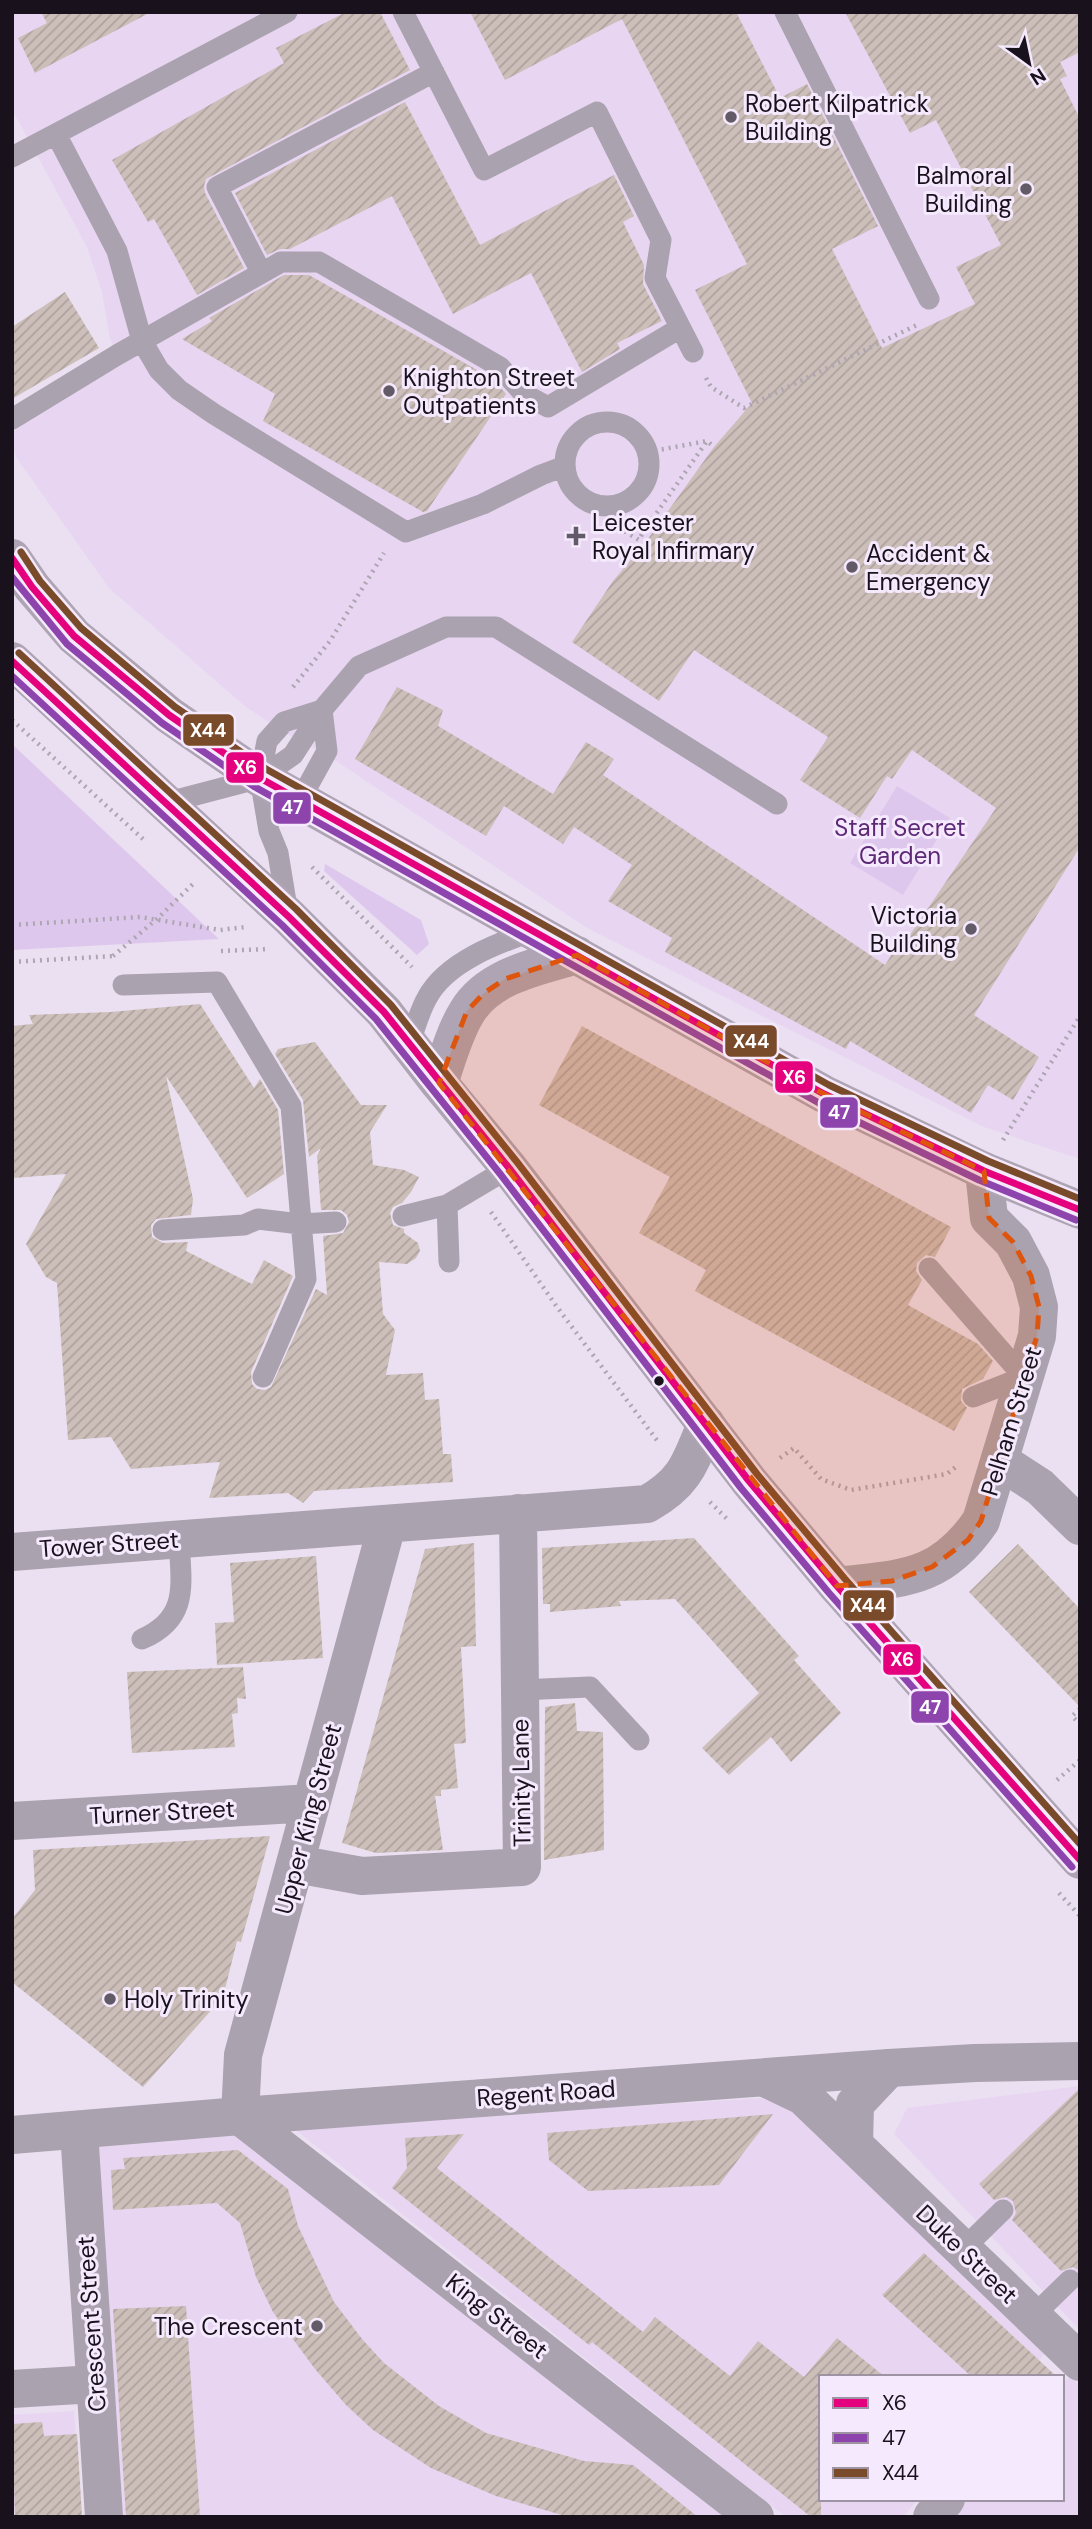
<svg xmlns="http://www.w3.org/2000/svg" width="1092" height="2529" font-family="'DM Sans',sans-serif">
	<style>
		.built { fill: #e7d5f2 }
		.green { fill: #dec7ed }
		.building { fill: url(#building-hatch) }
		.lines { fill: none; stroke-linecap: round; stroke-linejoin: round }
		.path { stroke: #ada6b1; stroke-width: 4.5; stroke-dasharray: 2 5; stroke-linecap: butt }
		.service { stroke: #aaa2ae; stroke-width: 21 }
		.minor { stroke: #aaa2ae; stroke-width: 38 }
		.tertiary { stroke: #aaa2ae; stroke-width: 38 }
		.primary { stroke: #aea4b3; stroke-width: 38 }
		.bus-1-casing { stroke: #f5e9fd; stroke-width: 12 }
		.bus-2-casing { stroke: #f5e9fd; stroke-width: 12 }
		.bus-3-casing { stroke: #f5e9fd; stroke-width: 12 }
		.bus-1 { stroke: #e5007d; stroke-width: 7 }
		.bus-2 { stroke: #8e44ad; stroke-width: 7 }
		.bus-3 { stroke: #7a4b2a; stroke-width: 7 }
		.marked { fill: #de550d; fill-opacity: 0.2; stroke: #de550d; stroke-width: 5; stroke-dasharray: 14 9; stroke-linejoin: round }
		.poi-dot { fill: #625a67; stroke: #f5e9fd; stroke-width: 2.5 }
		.bus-dot { fill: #19121d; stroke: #f5e9fd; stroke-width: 2.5 }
		.labels { text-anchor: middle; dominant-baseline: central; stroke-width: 6; stroke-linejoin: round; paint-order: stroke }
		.poi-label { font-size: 24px; fill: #19121d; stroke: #f5e9fd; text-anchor: start }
		.park-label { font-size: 24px; fill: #5d2977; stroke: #f5e9fd }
		.street-label { font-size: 24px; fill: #19121d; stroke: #f5e9fd }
		.line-badge { stroke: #f5e9fd; stroke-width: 2.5 }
		.badge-label { font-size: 19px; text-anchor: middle; font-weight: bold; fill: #fff }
	</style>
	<defs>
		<pattern id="building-hatch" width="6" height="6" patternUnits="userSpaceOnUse" patternTransform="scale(1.75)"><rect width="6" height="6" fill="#ccbeb8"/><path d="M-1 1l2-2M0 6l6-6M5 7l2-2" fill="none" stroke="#afa29e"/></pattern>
	</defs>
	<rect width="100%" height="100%" fill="#ebe0f1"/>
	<path class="built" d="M12,12h1068v1147l-96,-32 -397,-199 -260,-173 -33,-17 -48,-31 -137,-119 -93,-131 -4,-11v-17l110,-65 -12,-25 -8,-47 -15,-45 -72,-132h-3z
		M1080,2086v244l-186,-196 13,-26z
		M766,2098l29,14 252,239 -23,26h-203v122h97l-15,18h-117l-494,-390z
		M235,2130l492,387h-605l-27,-377z
		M1070,2376l10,9v132h-127l15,-18h94v-114z
		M74,2411l8,106h-70v-102z"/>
	<path class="green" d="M12,744l1,1 206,194 -207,11z
		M897,786l53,32 -47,77 -53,-32z
		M325,864l96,56 8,24 -12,11 -93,-84z"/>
	<path class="building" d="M41,12h110l-116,61 -17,-35 29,-15z
		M346,12h34l30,58 -204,109 -2,7 1,7 39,75 -47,27 -43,-76 -6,3 -36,-62 172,-97 -8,-15z
		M470,12h266l44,86 27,-14 71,142 -46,23 50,99 93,-44 -19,-37 45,-22 -65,-125 -26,13 -65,-121h235v40l-20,10 7,14 -7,3 20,40v728l-106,168 65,42 -26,43 -25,-15 -17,28 -121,-72 -4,8 -181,-97 7,-14 -64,-37 24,-36 -58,-38 -11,17 -59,-38 -18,30 -131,-77 42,-72 46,23 -5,16 115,68 33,-52 28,17 -11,16 282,190 16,-25 4,2 91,-134 -84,-58 -20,29 -5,-3 -27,42 -60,-38 28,-43 -134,-87 -35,51 -87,-59 41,-61 32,-38 69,-96 38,-44 -57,-113 52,-26 -125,-245 -117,61z
		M405,102l75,143 134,-70 20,41 -11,6 21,43 -1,19 19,37 -45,22 3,6 -38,23 -51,-99 -78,41 -61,-118 -102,53h-10l-13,6 -32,-62z
		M284,275h25l184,104 13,15 -79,117 -4,1 -160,-91 12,-27 -93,-55 30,-18 -3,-3z
		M65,292l34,56 -87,51v-72z
		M200,1004l54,84 6,-9 18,31 6,64 -37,24 -81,-122 27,123 -2,16 -35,4 -5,6 1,12 11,6 25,-1 -2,9 66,33 12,-24 29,16 -42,96 1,12 5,5 8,1 6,-3 45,-98 11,6 -4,-59 20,-3 6,-11 -2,-7 -6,-5h-20l-4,-54 4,-8 -12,9 -6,-57 -28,-46 3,-5 37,-7 46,63h26l-17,27 3,33 31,5 15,7 -8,15 -9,11 -9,4 -3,6 3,12 11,4v4l14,10 2,8 -4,7 -9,6 -28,-2 4,52 12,16 -9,45 37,-2 2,27 14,-1 4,55h8l2,28 -139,9 -11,12 -15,-10 -79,5 11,-36 -89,7 -20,-32 -43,3 -11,-157 -11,-6 -20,-33 40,-70 -54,4v-152l21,-2 -4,-9 82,-3z
		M582,1026l369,201 -16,30 -9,-2 -9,8 -1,8 6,9 -14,25 70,39 15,17 -10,18 -21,10 -1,12 6,7 -13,23 -259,-140 11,-21 -67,-37 31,-56 -131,-72z
		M694,1538l105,118 -5,4 47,53 -50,49 -20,-25 -42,38 -27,-27 57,-55 -84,-94 -56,2 2,5 -71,6v-8h-7l-1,-56z
		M474,1543l2,103 -15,1 5,96 -12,1 4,44 -17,2v6h-6l8,54 -67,3 -34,-10 83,-294z
		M1018,1544l62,65v98l-111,-115z
		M316,1556l7,102 -106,7 -2,-42 19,-1 -4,-59z
		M243,1667l3,32 -9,-1 1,15 -6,1 3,33 -103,6 -5,-81z
		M575,1703l2,28 26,1 1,118 -60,10 1,-153z
		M270,1836l-29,106 -4,-1 -14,56 -80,90 -131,-105v-63l23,-29 -2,-40z
		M1080,2088v183l-7,-4 -12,4 -49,-51 4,-7 -3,-12 -7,-4 -12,3 -15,-16z
		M773,2114l-54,71 -131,6 -39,-31 -2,-27z
		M464,2134l-27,34 206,164 12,-15 75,59 28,-35 46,36 33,-39 48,39h-64v140h-10l-219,-175 -3,3 -197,-157 15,-20 -2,-30z
		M238,2150l50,39 10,37 36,76 28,37 22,24 55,43 47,27 98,28 49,4 65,52 -136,-2 -66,-19 -65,-28 -58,-38 -27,-25 -31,-36 -42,-57 -17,-35 -16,-54 -23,-20 -104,7 -2,-40 14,-1 -2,-11z
		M924,2253l133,124h-85l-90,-82z
		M186,2306l14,211h-74l-13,-208z
		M42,2422l2,14 33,-2 5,83h-67l-3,-93z"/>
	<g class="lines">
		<path class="path" d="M706,378l5,9 33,21 175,-84
			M648,452l59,-11
			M602,505l19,24 18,11 3,-6 65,-93 7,6
			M293,687l37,-46 54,-88
			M12,720l131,119
			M312,867l100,100
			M12,925l128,-8 80,13 25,-3
			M221,951l47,-2
			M113,956l45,-38 37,-36
			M12,962l102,-6
			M1003,1140l77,-124
			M491,1212l66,95 102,136
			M780,1458l14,-10 27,31 30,11 96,-16 11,-9
			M710,1502l18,18
			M1080,1709l-8,7 8,8
			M1057,1780l23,-20
			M1059,1893l21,23"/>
		<path class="service" d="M403,12l81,158 113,-58 64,128 -6,38 38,74
			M785,12l144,287
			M56,134l61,117 25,90 17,29 20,20 35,24 192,118 77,-28 58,-29 24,-9
			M12,157l275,-145
			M261,272l-44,-85 217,-115
			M12,419l105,-64 164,-93h38l181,105 24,27 24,13 132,-79
			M565 464a42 42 0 1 1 84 0a42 42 0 1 1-84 0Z
			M299,802l28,-51 -5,-41
			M165,803l95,-25 33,-23 29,-45 37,-44 87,-39h50l281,177
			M288,914l-10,-61 -9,-22 -9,-53 7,-37 17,-19 38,-12
			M123,985l94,-3 74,124 15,173 -43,98
			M409,1044c6,-15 10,-32 18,-46 19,-36 71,-55 106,-67
			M447,1205l2,57
			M403,1216l44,-11 62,-37
			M163,1230l81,-5 14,-6 42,5 36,-2
			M929,1268l95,109 -51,20
			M142,1639c48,-21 39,-55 37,-100
			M519,1690l71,-3 49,53
			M963,2249l40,-39
			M1032,2317l38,-37"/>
		<path class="minor" d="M1000,1461l40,26 40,39
			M387,1525l-144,530 -3,61 515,401
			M12,1552l635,-48c39,-22 43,-41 59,-80
			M837,1586c65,-8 103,-5 144,-65l56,-185 2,-29 -8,-31 -18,-34 -24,-24 -5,-47
			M12,1821l299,-18
			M296,1864l66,12 160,-9 -4,-354
			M765,2078l38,18 277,266
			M79,2131l25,386
			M854,2145l1,-41 34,-36
			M12,2389l83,-5
			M932,2517l14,-18"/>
		<path class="tertiary" d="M12,2135l228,-19 649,-48 86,-5 105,-2"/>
		<path class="primary" d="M12,558l20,29 42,49 95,79 91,63 564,316 160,77 96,39
			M12,661l277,256 95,95 55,71 70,85 240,313 88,105 243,274
			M439,1083c8,-23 15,-50 28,-71 22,-37 73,-46 110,-57"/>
		<defs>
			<path id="bus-1" d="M12,558l20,29 42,49 95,79 91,63 564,316 160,77 96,39
				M12,661l277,256 95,95 125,156 240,313 88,105 243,274"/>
			<path id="bus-2" d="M12,577l55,67 95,79 93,64 564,316 160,77 97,40
				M12,676l270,249 94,94 125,156 240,313 88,105 243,274"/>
			<path id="bus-3" d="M21,552l19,29 41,47 94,79 91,62 563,316 159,76 92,38
				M19,653l277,256 95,96 126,157 240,312 88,105 235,265"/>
		</defs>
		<use href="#bus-1" class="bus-1-casing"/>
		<use href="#bus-2" class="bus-2-casing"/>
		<use href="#bus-3" class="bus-3-casing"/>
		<use href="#bus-1" class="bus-1"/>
		<use href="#bus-2" class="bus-2"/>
		<use href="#bus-3" class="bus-3"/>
	</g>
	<path class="marked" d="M577,955l247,139 160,77 5,47 24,24 18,34 8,31 -2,29 -56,185 -13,19 -36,27 -40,14 -55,5 -398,-503 28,-72 17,-18 21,-14z"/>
	<g class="poi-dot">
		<circle cx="731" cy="117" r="7"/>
		<circle cx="1026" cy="189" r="7"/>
		<circle cx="389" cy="391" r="7"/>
		<path d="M572.5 525.5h7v7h7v7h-7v7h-7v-7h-7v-7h7z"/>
		<circle cx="852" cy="567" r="7"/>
		<circle cx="971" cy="929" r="7"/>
		<circle cx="110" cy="1999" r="7"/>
		<circle cx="317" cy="2326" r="7"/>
	</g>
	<circle class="bus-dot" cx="659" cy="1381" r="6"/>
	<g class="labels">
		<g class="poi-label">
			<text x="745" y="103">Robert Kilpatrick<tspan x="745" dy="28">Building</tspan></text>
			<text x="1012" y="175" text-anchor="end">Balmoral<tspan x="1012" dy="28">Building</tspan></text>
			<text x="403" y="377">Knighton Street<tspan x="403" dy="28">Outpatients</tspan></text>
			<text x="592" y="522">Leicester<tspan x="592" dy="28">Royal Infirmary</tspan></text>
			<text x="866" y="553">Accident &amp;<tspan x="866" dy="28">Emergency</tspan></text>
			<text x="957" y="915" text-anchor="end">Victoria<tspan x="957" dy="28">Building</tspan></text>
			<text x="124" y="1999">Holy Trinity</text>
			<text x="303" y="2326" text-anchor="end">The Crescent</text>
		</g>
		<g class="park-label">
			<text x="900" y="827">Staff Secret<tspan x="900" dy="28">Garden</tspan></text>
		</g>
		<g class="street-label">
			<text transform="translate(1011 1421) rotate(-73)">Pelham Street</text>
			<text transform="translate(109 1544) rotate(-4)">Tower Street</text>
			<text transform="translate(521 1783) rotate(-91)">Trinity Lane</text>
			<text transform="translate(162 1812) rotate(-3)">Turner Street</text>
			<text transform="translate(308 1819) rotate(-75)">Upper King Street</text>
			<text transform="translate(546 2093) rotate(-4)">Regent Road</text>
			<text transform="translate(967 2254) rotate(44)">Duke Street</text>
			<text transform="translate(497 2316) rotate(38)">King Street</text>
			<text transform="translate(91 2324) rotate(-94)">Crescent Street</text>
		</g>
	</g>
	<g class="line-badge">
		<rect x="182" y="713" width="53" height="34" rx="7" fill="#7a4b2a"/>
		<rect x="225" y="751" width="40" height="33" rx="7" fill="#e5007d"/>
		<rect x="272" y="791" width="40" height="34" rx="7" fill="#8e44ad"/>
		<rect x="724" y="1024" width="54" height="34" rx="7" fill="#7a4b2a"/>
		<rect x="774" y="1060" width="40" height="34" rx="7" fill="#e5007d"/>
		<rect x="819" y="1096" width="40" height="33" rx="7" fill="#8e44ad"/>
		<rect x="842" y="1589" width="53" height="33" rx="7" fill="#7a4b2a"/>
		<rect x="882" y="1643" width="40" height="33" rx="7" fill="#e5007d"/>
		<rect x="910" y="1690" width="40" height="34" rx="7" fill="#8e44ad"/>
	</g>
	<g class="badge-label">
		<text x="208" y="737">X44</text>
		<text x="245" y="774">X6</text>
		<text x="292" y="814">47</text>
		<text x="751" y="1048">X44</text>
		<text x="794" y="1084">X6</text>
		<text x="839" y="1119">47</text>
		<text x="868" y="1612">X44</text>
		<text x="902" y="1666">X6</text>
		<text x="930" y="1714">47</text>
	</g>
	<rect width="1092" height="2529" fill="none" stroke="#19121d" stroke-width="28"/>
	<rect x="819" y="2375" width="245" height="126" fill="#f5e9fd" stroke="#9d93a3" stroke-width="2"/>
	<rect x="833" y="2398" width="35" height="10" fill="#e5007d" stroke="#9d93a3" stroke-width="2"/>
	<text x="882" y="2410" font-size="21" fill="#19121d">X6</text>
	<rect x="833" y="2433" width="35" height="10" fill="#8e44ad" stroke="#9d93a3" stroke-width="2"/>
	<text x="882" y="2445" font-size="21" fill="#19121d">47</text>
	<rect x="833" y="2468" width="35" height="10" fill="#7a4b2a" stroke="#9d93a3" stroke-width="2"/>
	<text x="882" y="2480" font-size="21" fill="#19121d">X44</text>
	<g transform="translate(1029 63) rotate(147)" stroke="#f5e9fd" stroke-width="5" paint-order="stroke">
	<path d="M0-5L12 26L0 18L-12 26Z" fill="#19121d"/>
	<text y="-10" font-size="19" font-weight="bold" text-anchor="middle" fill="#19121d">N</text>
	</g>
</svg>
